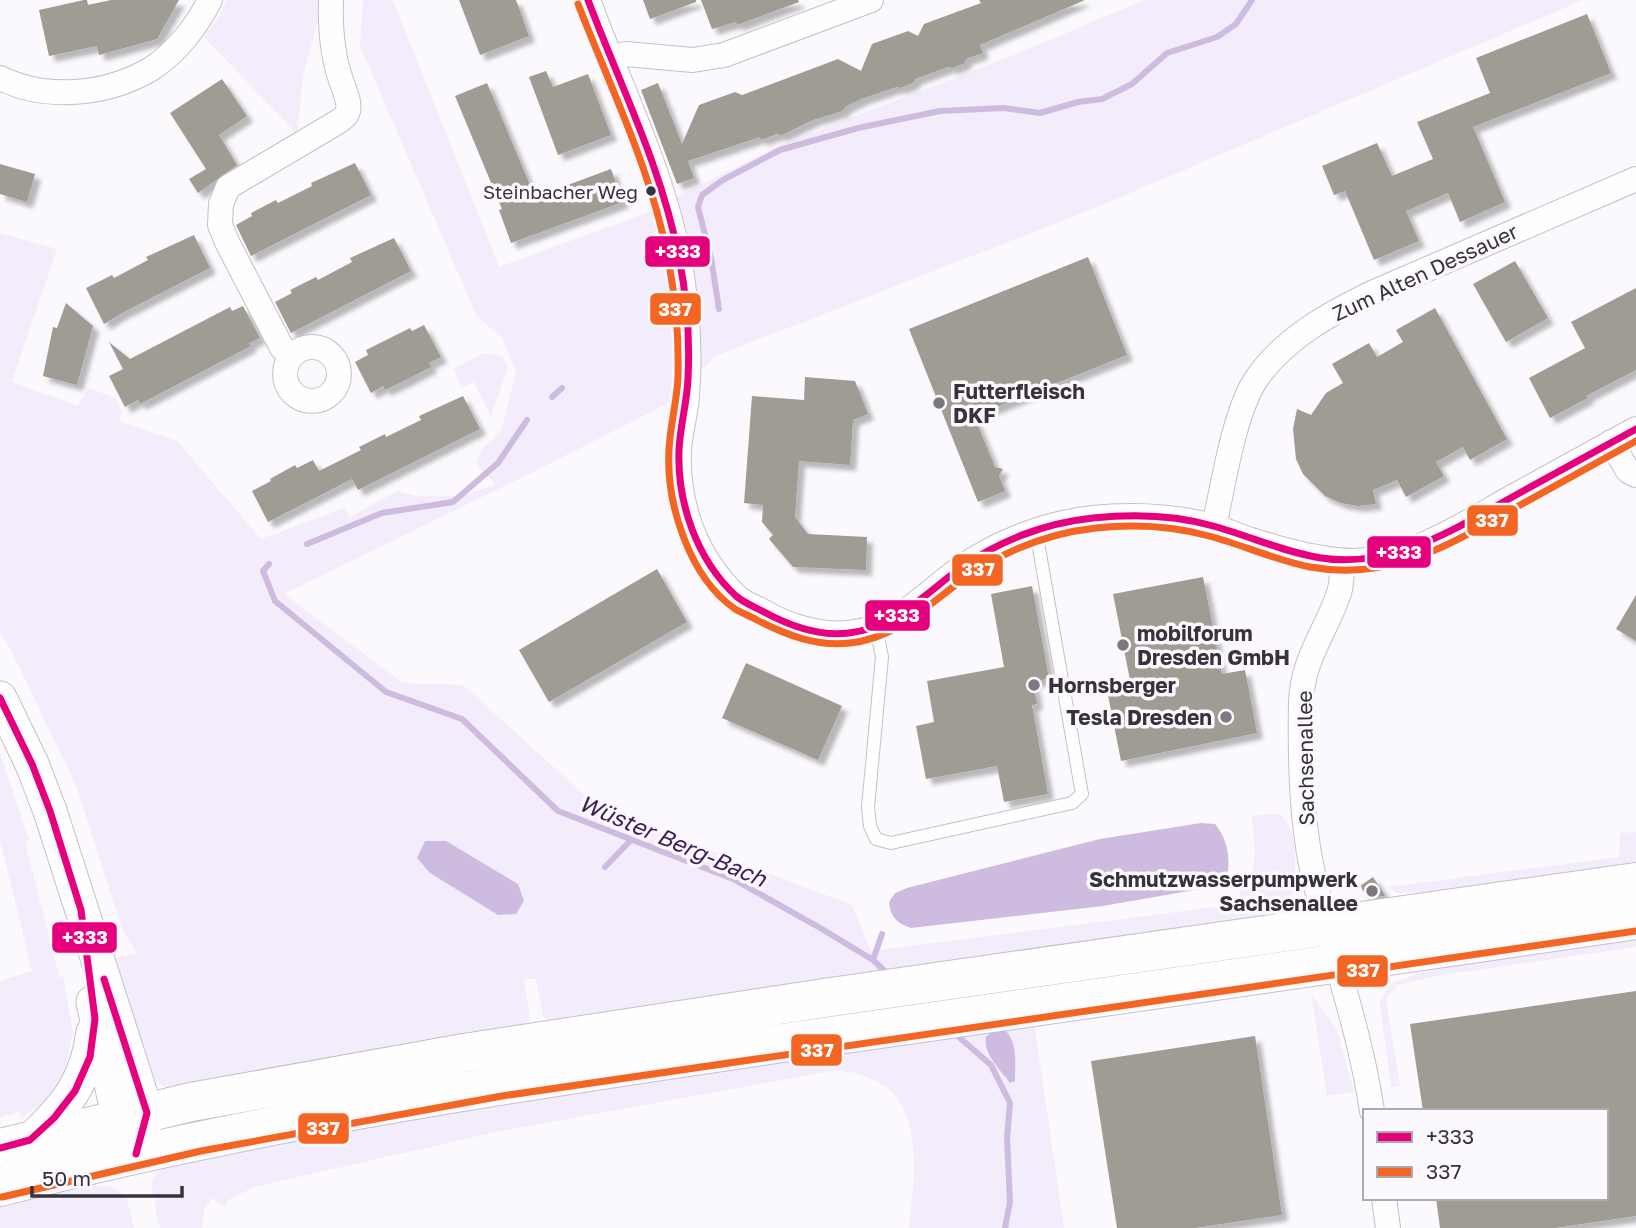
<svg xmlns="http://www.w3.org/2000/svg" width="1636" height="1228" font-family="'Golos Text',sans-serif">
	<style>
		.green { fill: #f3ecfb }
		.water { fill: #cebbe0 }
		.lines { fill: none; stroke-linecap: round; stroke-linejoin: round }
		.stream { stroke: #cebbe0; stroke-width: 6 }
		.building { fill: #9f9c93; filter: url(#shadow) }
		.lane-casing { stroke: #c3c0c7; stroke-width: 14 }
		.street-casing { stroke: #c3c0c7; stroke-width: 26 }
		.secondary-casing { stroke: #c3c0c7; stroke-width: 35 }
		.primary-casing { stroke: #c3c0c7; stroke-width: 40 }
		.lane { stroke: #fefeff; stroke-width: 12 }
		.street { stroke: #fefeff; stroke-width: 24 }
		.secondary { stroke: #fefeff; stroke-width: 33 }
		.primary { stroke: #fefeff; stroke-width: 38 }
		.bus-1-casing { stroke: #fbf8fe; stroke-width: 12 }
		.bus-2-casing { stroke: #fbf8fe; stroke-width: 12 }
		.bus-1 { stroke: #e5007d; stroke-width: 7 }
		.bus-2 { stroke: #f26522; stroke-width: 7 }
		.bus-dot { fill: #38323d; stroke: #fbf8fe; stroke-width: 2.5 }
		.poi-dot { fill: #7c7880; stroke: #fbf8fe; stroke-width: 2.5 }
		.labels { text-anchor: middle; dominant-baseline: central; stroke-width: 7; stroke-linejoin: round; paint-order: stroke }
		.bus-label { font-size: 19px; fill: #38323d; stroke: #fbf8fe; text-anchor: end }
		.street-label { font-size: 21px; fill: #38323d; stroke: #fbf8fe }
		.poi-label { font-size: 21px; font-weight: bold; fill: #38323d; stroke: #fbf8fe; text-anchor: start }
		.water-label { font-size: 23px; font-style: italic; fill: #3f1d59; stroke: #fbf8fe }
		.line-badge { stroke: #fbf8fe; stroke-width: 2.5 }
		.badge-label { font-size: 19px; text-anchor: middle; font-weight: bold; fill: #fff }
	</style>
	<defs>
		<filter id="shadow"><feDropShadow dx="6" dy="6" stdDeviation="2" flood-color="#0004"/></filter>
	</defs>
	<rect width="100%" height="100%" fill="#fbf9fd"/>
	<path class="green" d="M227,0h96l-20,77 -6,57 -93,-97 15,-20z
		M363,0h30l106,267 142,-52 137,-69 241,-93 125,-53h439l-493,210 -374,146 -51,49 -142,72 -239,117 119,89 60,2 137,124 252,96 19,46 344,-44c8,-4 20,-8 25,-14 20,-21 15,-51 11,-77 9,-1 20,-4 28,-1 20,7 20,72 9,87 -4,6 -11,10 -17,14l-333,49 -1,-3 -16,2v3l-368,58 -10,-9 -7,-37h-12l6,39 -7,10 -109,13 -242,47 -9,-2 -16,-13 -38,-114 28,-5 -16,-28 -44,-138 -67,-140 -10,-15v-400l57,16 -45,133 66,24 10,-18 28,10 6,14 -3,9 58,20 84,98 83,-31 6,9 47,-26 19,5h42l38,-11 -20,-22 6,-14 19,-18 15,-58 -14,-36 -25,-20 -117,-271z
		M484,353l19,4 5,11 -17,48 -17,-34 -12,5 -9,-18z
		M0,753l29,87 -4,2 34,135 4,-1 10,57 -10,45 -19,24 -22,16 -3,-7 -19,7v-137l32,-10 -32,-131z
		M1636,832v39l-212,30 -2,-9 -25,1 -9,-6 231,-30 1,-24z
		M1636,931v16l-200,29 -39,9 -11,14 14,87 -9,1 -11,-84c7,-24 29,-26 50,-32l3,-10z
		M1311,993l26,37 17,62 -27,4z
		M1034,1022l30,206h-155c7,-70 20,-148 -72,-158l-341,62 -242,55 -24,12 -6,8 -12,-9 -7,10 -3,20h-42l-6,-26 5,-2 -2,-5 -4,1c-3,-13 0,-21 10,-30l233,-47 452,-68 1,3 17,-3v-3z
		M94,1180l3,7 14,-1 16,13 7,29h-134v-26z"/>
	<path class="water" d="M1201,823l14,1c12,14 17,37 11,55l-14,8 -109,19 -192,22c-15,-5 -20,-11 -22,-26l6,-9 12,-5 193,-49z
		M425,841h21l72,43 6,17 -8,13 -18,1 -68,-42 -13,-15z
		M1006,1031c12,13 9,33 9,50l-5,2c-10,-14 -27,-29 -24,-46l5,-5z"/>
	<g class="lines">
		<path class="stream" d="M719,309l-8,-51 -13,-51 4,-12 21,-15 57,-30 78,-22 82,-17 64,-3 36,5 38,-11 24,-3 30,-15 35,-31 50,-16 19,-13 16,-24
			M552,397l10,-9
			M307,544l75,-31 71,-11 45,-39 29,-43
			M269,564l-6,7 12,30 111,91 76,27 96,92 175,68 89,50 51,31 17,16
			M605,867l26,-27
			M873,960l9,-26
			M953,1032l38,33 19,38 -3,35 3,64 -5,26"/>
	</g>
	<path class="building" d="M84,0h3l1,5 23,-5h68l-22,39 -58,16 -2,-9 -48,10 -10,-46z
		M459,0h57l13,36 -49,19z
		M643,0h53v2l-46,17z
		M701,0h97l1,2 -62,23 -1,-3 -24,7z
		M979,0h106l-105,45 3,8 -17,6 -1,4 -12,5 -5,-1 -33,12 -2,4 -12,5 -4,-1 -36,12 -16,8 -2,4 -30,9 -31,15 -5,-1 -16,6 -1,-3 -72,24 6,17 -17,6 -36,-94 17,-7 24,61 17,-39 36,-13 7,3 96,-36 23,12 11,-27 36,-13 10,5 6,-12 57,-21z
		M1587,14l24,59 -138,54 32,75 -45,20 -12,-29 -42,18 13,30 -45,19 -29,-69 -11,4 -12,-29 55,-23 15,33 41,-17 -16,-37 73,-29 -14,-35z
		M546,71l7,16 35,-13 23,61 -53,20 -29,-78z
		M222,79l25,37 -28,19 18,30 -39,28 -9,-14 17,-10 -36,-56z
		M487,83l48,114 76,-28 12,33 -112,41 -12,-33 3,-1 -47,-113z
		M355,163l16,32 -120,61 -15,-31 16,-9 -1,-3 25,-13 2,3 34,-17 -1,-3z
		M0,164l35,10 -8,28 -27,-8z
		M194,235l16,33 -88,45 -18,11 -18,-36 26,-13 2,3 34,-18 -2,-3z
		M394,238l17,33 -120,62 -16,-31 17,-9 -2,-3 26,-13 2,3 34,-18 -2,-4z
		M1088,257l39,98 -153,61 21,51 8,2 -4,7 6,15 -27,11 -69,-173z
		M1515,261l33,57 -42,24 -33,-58z
		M1636,288v82l-50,26 2,2 -38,20 -21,-40 56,-30 -14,-26z
		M66,303l27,23 -16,59 -34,-9 10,-49 4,1z
		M243,306l17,32 -11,5 2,3 -111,58 -2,-4 -13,7 -16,-31 14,-7 -14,-27 21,17 100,-52 2,4z
		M1435,308l72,131 -37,21 -7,-13 -27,15 8,14 -38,21 -9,-17 -24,10 3,14 -18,2 -17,-3 -16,-7 -22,-22 -7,-15 -3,-30 4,-20 14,6 15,-22 17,-10 -11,-19 37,-21 8,14 26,-15 -7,-12z
		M424,325l17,32 -12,6 2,4 -25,13 -21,10 -2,-4 -12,7 -16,-31 13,-7 -2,-5 44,-22 2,3z
		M805,377l50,4 13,33 -15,6 -3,45 -51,-4 -4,56 13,17 59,3 -1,33 -73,-3 -24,-28 4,-4 -11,-13 1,-17 -19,-2 8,-107 52,4z
		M463,396l17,33 -122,61 -6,-11 -84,43 -16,-31 19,-10 -1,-2 25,-14 2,3 16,-8 6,11 42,-21 -2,-3 26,-13 1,3 35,-17 -2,-4z
		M657,569l30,53 -138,80 -30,-52z
		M1203,577l19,97 23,-4 12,63 -136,28 -13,-66 24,-5 -19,-96z
		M1032,586l17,92 -16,4 4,22 -5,1 16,89 -44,8 -7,-36 -71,13 -10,-53 18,-4 -7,-41 77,-14 -13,-73z
		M1636,595v46l-20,-12z
		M746,663l96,43 -24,54 -96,-42z
		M1373,877l12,18 -1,1 -16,2 -8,-12z
		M1636,991v225l-81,12h-115l-4,-30h170v-87h-183l-13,-87z
		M1255,1036l27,179 -87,13h-78l-26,-167z"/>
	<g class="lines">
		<defs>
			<path id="lane" d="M876,627l6,30 -14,150 2,19 6,13 15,4 181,-40 10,-9 -46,-263"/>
			<path id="street" d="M588,0c31,85 74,169 91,258 8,46 12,91 8,137 -1,19 -7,37 -8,56 -2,55 17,106 57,145 7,7 19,11 28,16 24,14 56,24 85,21 49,-6 72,-36 109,-63 38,-28 88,-47 135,-52 40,-4 80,-2 120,8 13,4 25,10 38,14 28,9 56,17 86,20 64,8 126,-36 179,-65 40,-22 80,-44 120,-66
				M610,58l16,-4 67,6 31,-5 147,-55
				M0,78c46,23 107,17 151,-9 25,-16 46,-43 59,-69
				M285 374a27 27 0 1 1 54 0a27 27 0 1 1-54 0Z
				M292,355l-10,-7 -54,-104 -8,-19 1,-21 7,-17 108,-64c5,-3 10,-6 12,-12 2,-9 -3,-19 -6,-28 -10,-27 -12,-54 -11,-83
				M1611,442l17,29 8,4
				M1214,527c9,-41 20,-116 43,-149 28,-40 72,-64 115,-85l264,-114
				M1342,561c0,10 0,23 -3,32 -13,39 -37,66 -38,110 -1,52 0,119 12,170 18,79 47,156 59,238
				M1384,1198l4,30"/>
			<path id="secondary" d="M0,698l32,66 18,47 97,302 -6,25
				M93,1002l26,118 12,22
				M30,1140c36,-33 57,-59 63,-108"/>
			<path id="primary" d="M0,1148l191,-46 273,-49 367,-56 805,-115
				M0,1187c264,-68 534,-108 803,-147 278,-40 555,-79 833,-120"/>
		</defs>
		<use href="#lane" class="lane-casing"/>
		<use href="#street" class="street-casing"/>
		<use href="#secondary" class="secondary-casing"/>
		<use href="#primary" class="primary-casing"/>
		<use href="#lane" class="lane"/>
		<use href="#street" class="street"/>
		<use href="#secondary" class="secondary"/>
		<use href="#primary" class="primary"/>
		<defs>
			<path id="bus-1" d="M588,0c32,85 74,168 91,258 8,39 11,81 9,121 -1,24 -8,47 -9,71 -2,53 18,110 57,146 8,7 19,11 28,16 26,14 55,25 85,21 45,-5 75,-38 110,-64 39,-28 86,-46 134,-51 39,-4 82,-3 120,8 37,10 70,26 108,32 74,11 133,-29 195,-63 40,-22 80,-44 120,-66
				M0,698l32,66 18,47 31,99 14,109 -5,38 -15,34 -21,27 -24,22 -30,8
				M104,979l43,134 -11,41"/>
			<path id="bus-2" d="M578,4c33,85 75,169 91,260 7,37 10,75 9,113 -1,25 -8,48 -9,73 -3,53 20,127 66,159 7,4 15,7 22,11 29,15 60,27 93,23 49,-5 80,-41 118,-67 38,-26 83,-43 128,-48 37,-4 77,-2 113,8 34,9 66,24 101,31 84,15 142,-24 212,-63 38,-21 76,-42 114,-63
				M2,1197l199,-46 301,-55 1134,-165"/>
		</defs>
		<use href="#bus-1" class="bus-1-casing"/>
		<use href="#bus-2" class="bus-2-casing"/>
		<use href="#bus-1" class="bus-1"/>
		<use href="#bus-2" class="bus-2"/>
	</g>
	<circle class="bus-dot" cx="651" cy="191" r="6"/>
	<g class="poi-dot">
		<circle cx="939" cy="403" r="7"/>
		<circle cx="1123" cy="645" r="7"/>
		<circle cx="1034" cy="685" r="7"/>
		<circle cx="1226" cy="717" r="7"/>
		<circle cx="1372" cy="891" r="7"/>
	</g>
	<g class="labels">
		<g class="bus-label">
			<text x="638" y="191">Steinbacher Weg</text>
		</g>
		<g class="street-label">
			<text transform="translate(1425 272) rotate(-25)">Zum Alten Dessauer</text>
			<text transform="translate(1305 758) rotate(-91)">Sachsenallee</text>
		</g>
		<g class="poi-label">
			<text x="953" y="391">Futterfleisch<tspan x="953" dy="24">DKF</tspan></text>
			<text x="1137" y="633">mobilforum<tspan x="1137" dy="24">Dresden GmbH</tspan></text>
			<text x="1048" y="685">Hornsberger</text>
			<text x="1212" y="717" text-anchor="end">Tesla Dresden</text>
			<text x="1358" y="879" text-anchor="end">Schmutzwasserpumpwerk<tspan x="1358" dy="24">Sachsenallee</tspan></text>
		</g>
		<g class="water-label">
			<text transform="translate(673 840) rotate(23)">Wüster Berg-Bach</text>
		</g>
	</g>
	<g class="line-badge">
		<rect x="644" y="235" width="67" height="33" rx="7" fill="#e5007d"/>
		<rect x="649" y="292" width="53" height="34" rx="7" fill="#f26522"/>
		<rect x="1466" y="504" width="53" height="33" rx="7" fill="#f26522"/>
		<rect x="1366" y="535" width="66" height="34" rx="7" fill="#e5007d"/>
		<rect x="951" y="553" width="53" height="34" rx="7" fill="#f26522"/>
		<rect x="864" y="599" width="67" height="33" rx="7" fill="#e5007d"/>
		<rect x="51" y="921" width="67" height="33" rx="7" fill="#e5007d"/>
		<rect x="1336" y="954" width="53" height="34" rx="7" fill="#f26522"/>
		<rect x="790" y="1033" width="53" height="34" rx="7" fill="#f26522"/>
		<rect x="297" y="1112" width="53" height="33" rx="7" fill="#f26522"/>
	</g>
	<g class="badge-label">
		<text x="678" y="258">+333</text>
		<text x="675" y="316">337</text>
		<text x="1492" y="527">337</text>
		<text x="1399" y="559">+333</text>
		<text x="978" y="576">337</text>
		<text x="897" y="622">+333</text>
		<text x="85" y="944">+333</text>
		<text x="1363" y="977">337</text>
		<text x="817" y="1057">337</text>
		<text x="323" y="1135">337</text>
	</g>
	<rect x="1363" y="1109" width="245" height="91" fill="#fbf8fe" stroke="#ada9b1" stroke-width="2"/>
	<rect x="1377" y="1132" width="35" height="10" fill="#e5007d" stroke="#ada9b1" stroke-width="2"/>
	<text x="1426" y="1144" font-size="21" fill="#38323d">+333</text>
	<rect x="1377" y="1167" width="35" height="10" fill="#f26522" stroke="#ada9b1" stroke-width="2"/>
	<text x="1426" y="1179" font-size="21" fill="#38323d">337</text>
	<path d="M32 1186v10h150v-10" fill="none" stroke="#38323d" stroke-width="3.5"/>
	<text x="42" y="1186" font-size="21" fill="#38323d" stroke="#fbf8fe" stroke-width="5" paint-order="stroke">50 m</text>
</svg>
